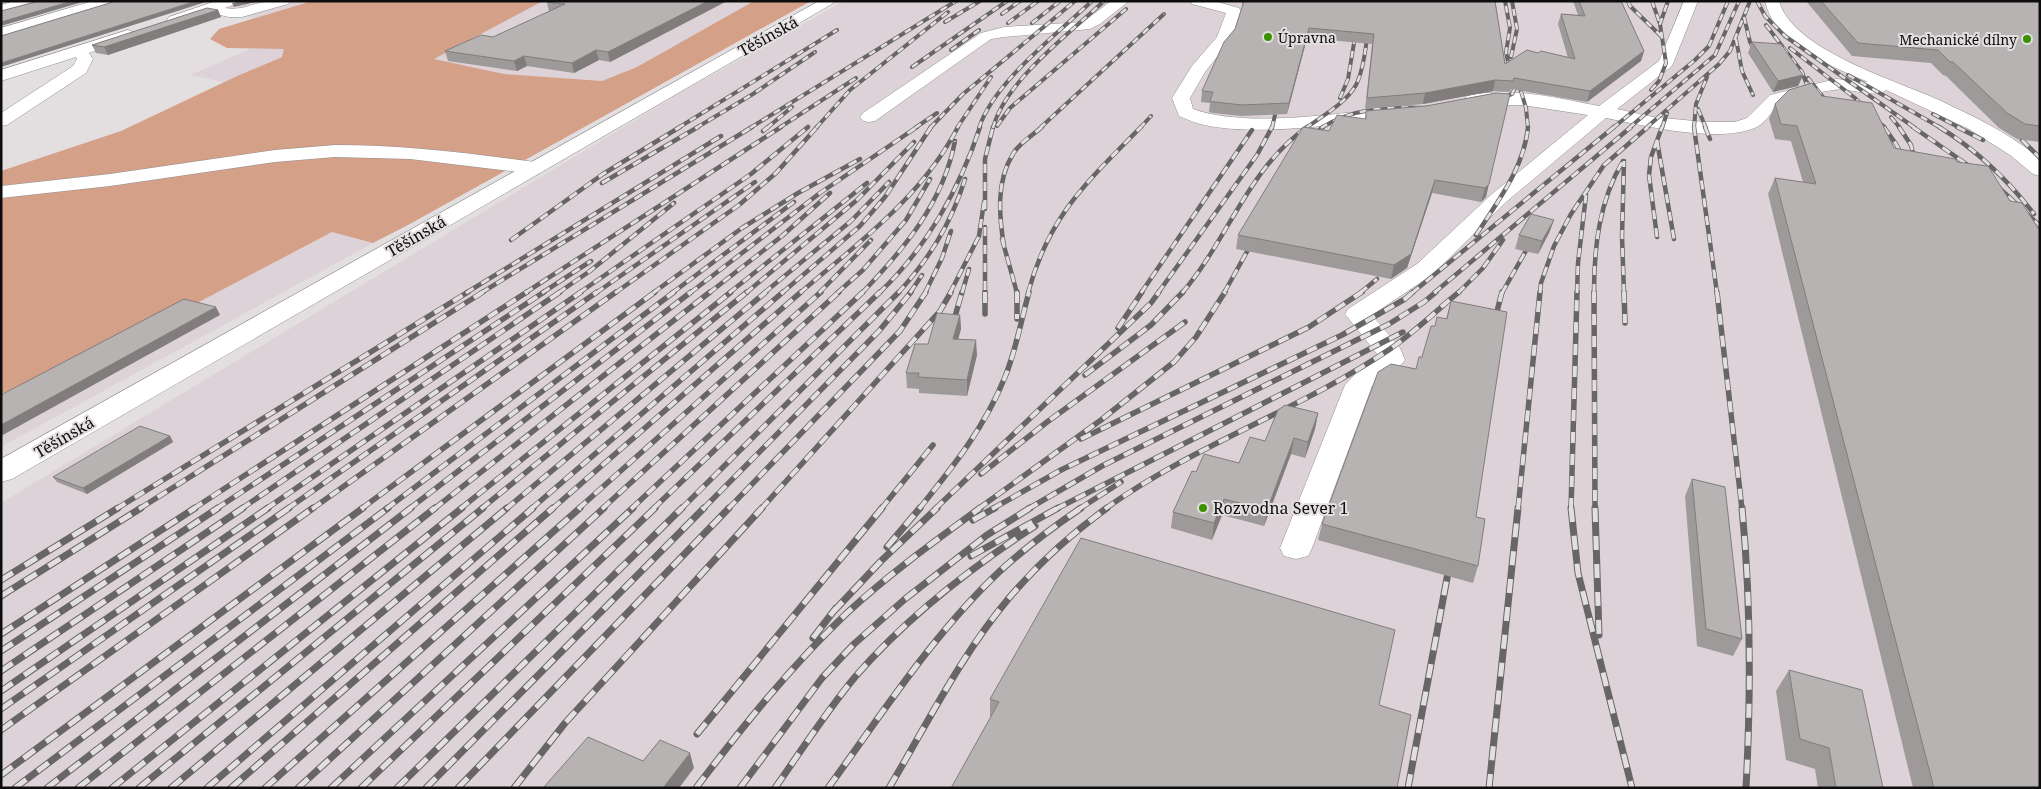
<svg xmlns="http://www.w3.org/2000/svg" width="2041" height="789" font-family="'Noto Serif',serif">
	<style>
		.built { fill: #ddd2d7 }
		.green { fill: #d4a088 }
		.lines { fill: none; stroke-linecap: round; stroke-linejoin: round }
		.minor-casing { stroke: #928f91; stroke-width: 1 }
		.major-casing { stroke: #928f91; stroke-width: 1 }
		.minor { fill: #fff; fill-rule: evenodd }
		.major { fill: #fff; fill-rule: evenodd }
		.rail-far3-casing { stroke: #676565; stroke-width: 4 }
		.rail-far2-casing { stroke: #676565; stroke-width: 4.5 }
		.rail-far1-casing { stroke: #676565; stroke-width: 5.5 }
		.rail-casing { stroke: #676565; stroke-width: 7 }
		.rail-far3 { stroke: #e3dfe1; stroke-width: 2.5; stroke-dasharray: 7; stroke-linecap: butt }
		.rail-far2 { stroke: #e3dfe1; stroke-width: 3; stroke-dasharray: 9; stroke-linecap: butt }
		.rail-far1 { stroke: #e3dfe1; stroke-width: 4; stroke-dasharray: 11; stroke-linecap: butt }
		.rail { stroke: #e3dfe1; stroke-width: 5; stroke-dasharray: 14; stroke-linecap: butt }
		.wall { fill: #9e9a9a }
		.shaded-wall { fill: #817d7d }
		.building { fill: #b8b3b3; stroke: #817d7d }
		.poi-dot { fill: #3b9100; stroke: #e3dfe1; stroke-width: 2 }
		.labels { text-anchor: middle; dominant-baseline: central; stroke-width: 4; stroke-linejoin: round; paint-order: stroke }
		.far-poi-label { font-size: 14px; fill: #0e0d0d; stroke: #e3dfe1; text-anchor: start }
		.street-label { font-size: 16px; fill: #0e0d0d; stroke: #e3dfe1 }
		.poi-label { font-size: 16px; fill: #0e0d0d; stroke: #e3dfe1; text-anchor: start }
	</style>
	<rect width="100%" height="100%" fill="#e3dfe1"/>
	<path class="built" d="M239,1h73l-56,17 -50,-6z
		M543,1h211l-117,66 -35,14 -98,-7 -71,-15z
		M844,1h1196v787h-2039v-285l679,-410z
		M250,49h35l-3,8 -58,25 -34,-7z
		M332,232l41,11 -372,204v-53l198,-92z"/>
	<path class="green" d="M312,1h231l-109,58 70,15 98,7 35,-14 117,-66h57l-403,224 -35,18 -41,-11 -133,70 -198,92v-223l120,-40 114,-54 47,-20 2,-8 -57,-1 -17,-9 9,-10z"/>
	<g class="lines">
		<defs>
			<path id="minor" d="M15,1h23l-2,3 -35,10v-9z
				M93,1h23l-2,3 -113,34v-10z
				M216,1h22l-2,3 -11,4c15,3 27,-4 40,-6 8,-2 17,-1 25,-1l-2,3 -46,13h-13l-18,-4 -37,11 -5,-1 -2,-3 2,-3z
				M1111,1h18l-29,23 -10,5 -86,8 -13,2 -116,82 -6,1 -6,-1 -3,-4 3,-4 118,-80 23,-6 79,-5z
				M1190,1h24l25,7 2,3 -9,27 -27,34 -15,26 3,11c54,20 152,3 210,-2l6,1 3,4 -3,4 -6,1c-59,6 -141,20 -199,8 -9,-2 -17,-6 -25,-9l-7,-18 20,-32 25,-29 9,-24 -34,-9z
				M1684,1h14l-26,65 -55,43 36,8 52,5h30l12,-4 23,-23 66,-16 32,3c-37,-16 -93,-36 -103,-81h14c13,49 119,80 162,100 34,16 70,33 99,58v17l-7,-2 -23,-19 -41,-26 -83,-39c-10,9 -38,-3 -52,0 -10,1 -44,8 -52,13 -10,6 -15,19 -25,24 -38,17 -111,-1 -151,-9l-100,84 -73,72 -61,41 28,33 5,12 -11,13 -22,13 -60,162 -4,8 -12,3 -12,-3 -4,-8 65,-163 12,-13 22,-13 -1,-4 -33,-41 3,-5 69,-45 75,-70 96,-79 -66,-10h-49l-6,-1 -3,-4 3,-4c42,-10 90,2 132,10l60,-45z
				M128,30l5,2 3,3 -3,3 -44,15 4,6 -7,14 -79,52 -6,1v-13l72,-47 4,-7 -1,-2 -75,24v-11z
				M335,145c67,0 133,8 200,17l7,2 3,4 -3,4 -7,2 -125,-15 -75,-2 -60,5 -165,24 -109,12v-12l109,-12 165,-24z"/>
			<path id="major" d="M819,1h18l-825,478 -11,3v-23z"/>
		</defs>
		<use href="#minor" class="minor-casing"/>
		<use href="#major" class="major-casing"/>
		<use href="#minor" class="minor"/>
		<use href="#major" class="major"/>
		<defs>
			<path id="rail-far3" d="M1628,1l2,5 32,31
				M1652,1l8,23
				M1757,1l8,15 20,20 130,92
				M1002,14l18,-13
				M1744,17l6,25 8,14
				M945,22l35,-21
				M1008,23l30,-22
				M1032,23l28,-22
				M1766,25l36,47 10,26
				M1736,39l6,32 11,24
				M1790,48l65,50 30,30
				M951,50l28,-20
				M1511,57l6,-28 -5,-28
				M912,67l95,-66
				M1848,75l93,53
				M1517,78l9,30 2,20
				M1808,78l18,23 3,8
				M1651,90l8,-9 7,-18 -6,-39 8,-23
				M1340,98l8,-19 13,-78
				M1498,99l14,-5 2,-4 -8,-38 4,-24 -5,-27
				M1698,109l8,19
				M1933,114l27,14
				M1891,117l9,11
				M997,126l13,-18 116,-99
				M678,128l159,-98
				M696,128l57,-34 62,-42
				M750,128l206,-127
				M767,128l25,-21
				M779,128l77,-50
				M816,128l34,-38 98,-78
				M915,128l22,-15
				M930,128l33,-34 112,-93
				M957,128l34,-51
				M979,128c15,-46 77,-93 113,-127
				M993,128c12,-47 76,-94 111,-127
				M1040,128l124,-114
				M1140,128l11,-12
				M1272,128l6,-26
				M1306,128c16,-12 40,-25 50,-43 10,-19 12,-62 16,-84
				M1321,128c32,-20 69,-22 106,-20
				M1613,128l82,-68 14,-14 19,-45
				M1629,128l86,-73 24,-54
				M1646,128l73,-64 11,-13 20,-50
				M1662,128l5,-15
				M1694,128l2,-24 11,-27"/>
			<path id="rail-far2" d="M1694,127l23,166
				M1705,127l5,12
				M1884,127l12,17 10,18
				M1899,127l12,18 5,20
				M1913,127l62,43
				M1939,127c38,23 68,52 95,87
				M1957,127l26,13
				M763,131l5,-4
				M1310,139l13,-12
				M2022,140l18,18
				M1657,141l17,98
				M602,183l96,-56
				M1995,184l45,42
				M985,209v-50l8,-32
				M985,227v66
				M1476,235c22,-34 48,-67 52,-108
				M1657,237l-8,-62 2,-18 11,-30
				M1002,239l15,54
				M511,240l92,-66 77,-47
				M1004,246c-5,-30 -8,-65 9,-92 6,-11 20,-19 29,-27
				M466,293l255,-157
				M481,293l271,-166
				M525,293l256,-166
				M542,293l49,-32
				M558,293l32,-22 84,-68
				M579,293l172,-119 57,-47
				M596,293l159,-111
				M615,293l124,-88 37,-32 41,-46
				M653,293l89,-65 56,-35 62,-34
				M672,293l122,-91
				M690,293l130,-100 97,-66
				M709,293l73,-57 48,-43
				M729,293l138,-110
				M746,293l111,-93 57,-58
				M764,293l87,-72 38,-39
				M782,293l78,-67 25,-29 46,-70
				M800,293c59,-51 121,-95 158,-166
				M819,293l52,-53
				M837,293l26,-23 43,-50 24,-41
				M862,293c42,-44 81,-90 93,-152
				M879,293c47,-44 81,-105 101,-166
				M898,293c31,-34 53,-69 67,-114
				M910,293l12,-18
				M925,293l17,-35 9,-27
				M950,293l29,-57 5,-34
				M962,293l7,-24
				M1028,293c21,-78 59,-111 113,-166
				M1141,293l111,-163
				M1158,293l99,-138 15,-28
				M1182,293c47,-55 65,-123 125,-166
				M1224,293l30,-54
				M1360,293l17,-14
				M1412,293l202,-166
				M1434,293l197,-166
				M1458,293l25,-25 20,-28
				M1502,293l30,-53
				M1540,293l1,-10 13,-37 17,-32 33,-49 44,-38
				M1577,293l1,-30 8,-68
				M1594,293c0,-45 5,-92 29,-132
				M1624,293l-2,-57 2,-75"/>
			<path id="rail-far1" d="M985,292v22
				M1017,292v27
				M1594,292l1,217
				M1624,292l1,31
				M1717,292l25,217
				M1441,307l18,-15
				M1494,323l8,-31
				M952,327l10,-35
				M1118,328l24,-36
				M1085,375l66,-50 32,-33
				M1081,439l228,-112 53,-35
				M981,474l66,-52 138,-100
				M116,509l352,-217
				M139,509l344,-217
				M193,509l334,-217
				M216,509l328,-217
				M241,509l319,-217
				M266,509l315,-217
				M287,509l310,-217
				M312,509l304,-217
				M361,509l294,-217
				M386,509l288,-217
				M409,509l282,-217
				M434,509l276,-217
				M460,509l271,-217
				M481,509l266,-217
				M506,509l260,-217
				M531,509l252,-217
				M552,509l249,-217
				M578,509l243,-217
				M602,509l237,-217
				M631,509l232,-217
				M653,509l227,-217
				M681,509l218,-217
				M703,509l176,-178 32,-39
				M728,509l172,-178 26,-39
				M761,509l179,-198 11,-19
				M881,509l52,-64
				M919,509c33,-41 66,-82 86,-132 11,-27 16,-56 24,-85
				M935,509l216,-206 8,-11
				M978,509l123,-89 73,-58 22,-25 29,-45
				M992,509l69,-39 281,-135 63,-36 8,-7
				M1028,509l74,-43 287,-142 35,-22 12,-10
				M1056,509l347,-177
				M1079,509l42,-27
				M1105,509c89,-64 195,-99 285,-160 20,-14 38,-30 56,-46
				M1518,509l22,-217
				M1571,509l6,-217"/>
			<path id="rail" d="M1571,508l7,65 54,215
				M1595,508l4,127
				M1742,508c9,93 9,186 4,280
				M973,520l22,-12
				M887,547l33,-39
				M971,556l87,-48
				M1,580l117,-72
				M1,596l140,-88
				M833,612l48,-51 56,-53
				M1,634l194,-126
				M813,638l23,-30
				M1,651l217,-143
				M1,671l242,-163
				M1,691l267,-183
				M1,709l288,-201
				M1,730l312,-222
				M697,734l185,-226
				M1,775l362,-267
				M15,788l373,-280
				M47,788l364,-280
				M78,788l357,-280
				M112,788l350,-280
				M139,788l344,-280
				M171,788l336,-280
				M207,788l326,-280
				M231,788l322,-280
				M265,788l315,-280
				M298,788l306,-280
				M331,788l302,-280
				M361,788l294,-280
				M397,788l285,-280
				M426,788l278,-280
				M458,788l271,-280
				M514,788l51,-65 197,-215
				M696,788c47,-62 95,-122 152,-176 41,-38 87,-71 132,-104
				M740,788l82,-110 32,-34 51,-45 82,-64 43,-27
				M775,788c26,-37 51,-76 80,-111 52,-60 114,-108 180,-151
				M828,788c54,-74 105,-154 172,-217 25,-23 53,-44 81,-63
				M889,788c38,-64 72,-133 120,-190 29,-34 62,-64 98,-90
				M1408,788l42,-226
				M1489,788l29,-280"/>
		</defs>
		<use href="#rail-far3" class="rail-far3-casing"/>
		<use href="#rail-far2" class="rail-far2-casing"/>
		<use href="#rail-far1" class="rail-far1-casing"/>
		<use href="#rail" class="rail-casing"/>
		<use href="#rail-far3" class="rail-far3"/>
		<use href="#rail-far2" class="rail-far2"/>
		<use href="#rail-far1" class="rail-far1"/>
		<use href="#rail" class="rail"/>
	</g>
	<path class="wall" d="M549,1h178l-117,61 -11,-2 -25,13 -47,-7 -10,5 -69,-10 -3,-10 48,-14 56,-25 -2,-10z
		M1242,1h253l10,63 33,-11 30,5 -10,-34 3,-10 17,1 -5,-14h48l23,50 -3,10 -54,41 -76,-13 -1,3 -17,-1 -70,13 -58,5 7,-65 -65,-6 -20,76 -46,2 -28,-3 -4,-1 1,-9 -9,-1 1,-11 33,-62 7,-20z
		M1806,1h234v141l-23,-3 -18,-11 -53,-52 -3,-1 -12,-12 -79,-7z
		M218,10l3,7 -113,38 -12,-2 -4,-8z
		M1752,42l51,33 -5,11 -25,6 -25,-39z
		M1789,90l251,698h-127l-145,-594 7,-16 28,4 -12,-41 -16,-2 -6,-20 6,-15z
		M1496,93l-10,104 -5,5 -49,-9 -25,75 -16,11 -155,-30 2,-14 91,-104 36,-12 1,-8 60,-5z
		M1554,220l-5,13 -11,21 -23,-5 4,-14z
		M1451,301l25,216 2,49 -5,17 -155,-43 4,-16 94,-155 6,-12 13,-31 11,-7z
		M960,315l1,14 -3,10 19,16 -10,41 -48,-3v-4l-12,-1 -1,-15 22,-29z
		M1318,413l-3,16 -10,29 -14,-4 -27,72 -42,-11 -10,25 -41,-12 2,-16 23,-40 43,-9 26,-22z
		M170,436l3,6 -86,52 -30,-12 -4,-5z
		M1692,479l50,160 -9,17 -36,-10 -12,-150z
		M1789,670l94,118h-65l-3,-19 -29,-9 -10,-69z
		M990,699l389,6 -388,11h-1z"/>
	<path class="shaded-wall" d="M72,1h14l-85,25v-4z
		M196,1h13l-208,66v-4z
		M242,1h18l-26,6 -2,-4z
		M708,1h19l-117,61 -2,-10z
		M218,10l3,7 -113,38 -4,-8z
		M1309,28l-2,10 -20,76 2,-11z
		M596,50l3,10 -25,13 -2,-10z
		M1644,51l-3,10 -54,41 3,-11z
		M524,56l3,10 -10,5 -3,-10z
		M1803,75l-5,11 -25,6 5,-11z
		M1495,80l-2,11 -70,13 2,-11z
		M1435,180l-3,13 -25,75 -16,11 3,-14z
		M1489,184l-3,13 -5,5 4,-14z
		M1554,220l-5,13 -11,21 4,-13z
		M216,307l4,8 -219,121v-11z
		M960,315l1,14 -7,25 -1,-15z
		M976,340l1,15 -10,41v-16z
		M1318,413l-3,16 -10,29 3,-16z
		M170,436l3,6 -86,52 -4,-6z
		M1294,438l-3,16 -27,72 3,-16z
		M1224,499l-2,16 -10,25 2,-17z
		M690,753l4,15 -15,20h-16z"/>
	<path class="building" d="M35,1h37l-71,21v-11l34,-9z
		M114,1h82l-195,62v-27l112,-34z
		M549,1h159l-100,51 -12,-2 -24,13 -48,-7 -10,5 -69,-10 36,-16 12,2 72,-33 -18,-2z
		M1244,1h251l10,63 22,-14 11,3 3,-2 34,8 -14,-45 24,2 -6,-15h42l23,50 -54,40 -76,-13 -1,3 -18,-1 -70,13 -58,5 7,-64 -65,-6 -20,75 -47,2 -27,-3 -5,-1 3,-9 -11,-1 22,-49 11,-13z
		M1821,1h219v125l-15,-2 -18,-11 -54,-51h-3l-12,-12 -80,-7z
		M207,8l11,2 -114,37 -12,-2z
		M1752,42l29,2 22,31 -25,6z
		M1812,83l10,13 50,7 22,45 61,11 2,3 31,4 22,35 12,2 18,28v557h-106l-159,-610 41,6 -19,-58 -16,-2 -6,-20 14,-14z
		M1496,93l14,1 -21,90 -4,4 -50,-8 -24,74 -17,11 -156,-30 65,-108 26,4 8,-16 29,4v-8l60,-5z
		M1531,214l23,6 -12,21 -23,-6z
		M184,299l32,8 -215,118v-30z
		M1451,301l56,11 -31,205 9,2 -7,47 -156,-42 56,-152 13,-8 25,5 3,-12h3l9,-31h4l2,-9 10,2z
		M937,313l23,2 -7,24 23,1 -9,40 -49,-3 1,-4h-13l9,-29h13z
		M1285,405l33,8 -10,29 -14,-4 -27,72 -43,-11 -10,24 -41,-11 19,-41 4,1 8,-18 35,9 11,-26 15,4 13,-31z
		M140,426l30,10 -87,52 -30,-11z
		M1692,479l33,8 17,152 -36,-10z
		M1081,538l314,92 -16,75 32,10 -14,73h-446l48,-86 -9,-3z
		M1789,670l73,20 21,98h-47l-7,-40 -29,-9z
		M588,737l55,24 17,-21 30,13 -27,35h-120z"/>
	<g class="poi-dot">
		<circle cx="1268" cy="37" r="5"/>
		<circle cx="2027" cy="39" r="5"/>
		<circle cx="1203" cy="508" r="5"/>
	</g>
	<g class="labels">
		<g class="far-poi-label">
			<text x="1278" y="37">Úpravna</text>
			<text x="2017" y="39" text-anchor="end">Mechanické dílny</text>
		</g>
		<g class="street-label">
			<text transform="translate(768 36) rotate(-29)">Těšínská</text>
			<text transform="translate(416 236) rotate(-30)">Těšínská</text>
			<text transform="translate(64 437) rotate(-30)">Těšínská</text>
		</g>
		<g class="poi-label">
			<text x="1213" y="508">Rozvodna Sever 1</text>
		</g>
	</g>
	<rect width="2041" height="789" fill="none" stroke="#0e0d0d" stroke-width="5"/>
</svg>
